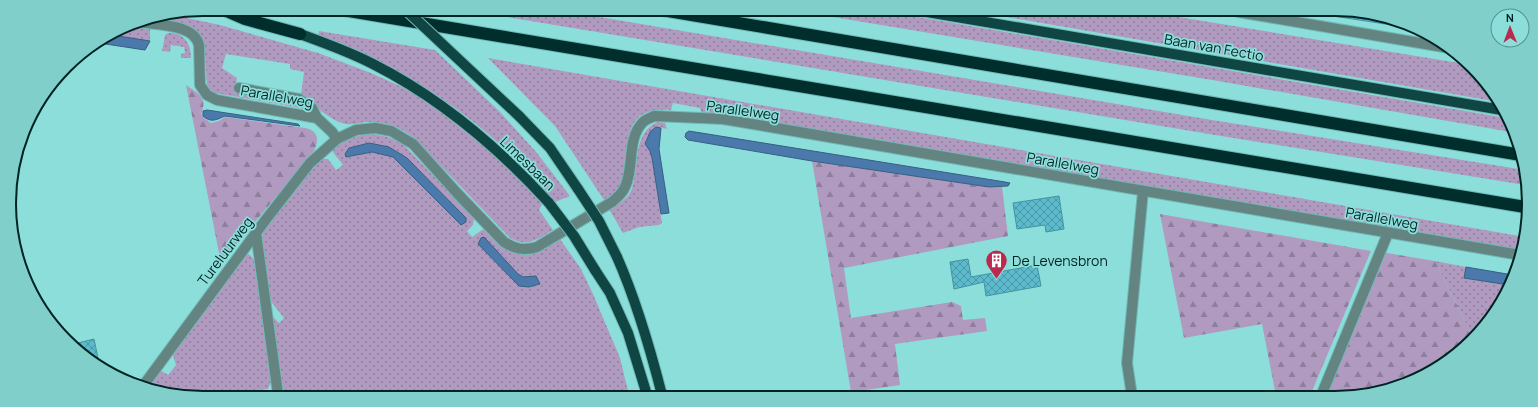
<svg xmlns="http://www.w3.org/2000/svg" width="1538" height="407" font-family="Manrope,sans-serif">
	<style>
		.grass { fill: url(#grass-dots); fill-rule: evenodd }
		.forest { fill: url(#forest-firs) }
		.water { fill: #4c79ab; stroke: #356082 }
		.building { fill: url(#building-cross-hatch); stroke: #4393a3 }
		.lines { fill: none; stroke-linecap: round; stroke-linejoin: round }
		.minor-casing { stroke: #70b9b5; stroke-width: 12 }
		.major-casing { stroke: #70b9b5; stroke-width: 12 }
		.highway-casing { stroke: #70b9b5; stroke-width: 14 }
		.minor { stroke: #648482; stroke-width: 10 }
		.major { stroke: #0f4644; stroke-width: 10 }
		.highway { stroke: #002e2d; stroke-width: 12 }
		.major-bridge-casing { stroke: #70b9b5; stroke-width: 12; stroke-linecap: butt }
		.major-bridge { stroke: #0f4644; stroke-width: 10 }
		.labels { text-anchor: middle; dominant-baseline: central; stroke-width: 3.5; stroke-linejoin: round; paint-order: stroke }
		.street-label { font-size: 14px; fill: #002423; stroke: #8cdeda }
		.poi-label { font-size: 14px; fill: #002423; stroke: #8cdeda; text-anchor: start }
		.rim { fill: none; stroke: #002423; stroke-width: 2 }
	</style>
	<defs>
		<pattern id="grass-dots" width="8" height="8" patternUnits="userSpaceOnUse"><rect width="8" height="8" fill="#b19ac0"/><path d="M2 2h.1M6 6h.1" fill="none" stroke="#8e7d9c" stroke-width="1.8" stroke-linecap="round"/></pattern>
		<pattern id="forest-firs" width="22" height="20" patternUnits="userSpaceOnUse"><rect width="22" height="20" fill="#b19ac0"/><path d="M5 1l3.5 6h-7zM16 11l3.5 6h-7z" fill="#8e7d9c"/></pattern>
		<pattern id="building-cross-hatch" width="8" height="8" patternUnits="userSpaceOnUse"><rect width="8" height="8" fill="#5dbacc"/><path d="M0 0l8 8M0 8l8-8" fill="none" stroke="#4a97a5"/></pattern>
	</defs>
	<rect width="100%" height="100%" fill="#8cdeda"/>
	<path class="grass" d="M465,10h93l654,110 313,50v15l-316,-51z
		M797,11h86l623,107 5,14 -293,-51z
		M972,11l176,1 317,52 31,31 3,7z
		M173,15l47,10 98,28 53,20 42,19 64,46 41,38 24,28 -3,6 14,20c-15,9 -26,18 -43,8l-96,-100c-14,-12 -31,-17 -49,-16 -7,1 -13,3 -19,2 -14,-2 -33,-20 -45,-29l3,-23 -14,-3v-5l-64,-10 -4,14 15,10 -2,13 62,11 9,7 -91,-16 -6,-4 -2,-5c-3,-55 0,-56 -56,-65z
		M127,25l23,4v12l-38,-6z
		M319,31l116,19 64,61 38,42 33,43 -15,6c-67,-80 -140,-129 -237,-166z
		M168,33c16,-1 23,11 23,25h-10v-4l4,-1 -1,-6 -13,-2 -1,7 -8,-1 3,-16z
		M488,58l1037,179 -3,13 -39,-6 -621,-107 -140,-23h-20l-2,-6 -27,-5 -2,7c-44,-3 -41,22 -47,57 -1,6 -1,13 -4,18 -4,7 -10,11 -16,15l-49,-74z
		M658,122l7,1 2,6 -8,-2 -9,5 -5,12 5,7 2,7 10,65 -3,2 -20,2 -16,6 -14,-24c8,-5 18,-9 22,-18 9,-22 0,-58 27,-69z
		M373,134l15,3 15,7 71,74 -1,7 -6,6 5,6 10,-7 3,-1c15,15 31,33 53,23 8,-3 15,-9 22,-13l21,30 12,25 27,64 9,37h-342l-6,-9 -10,-71 8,8 5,-5 -15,-19 -7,-53v-9l2,-8 50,-65 8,-5h6l8,11 7,-5 -10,-13v-3c13,-11 24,-14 40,-15zM369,143l20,4 18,11 59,60 -1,4 -72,-65 -21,-5 -15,2 -7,3 -1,-9zM493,259l30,18 6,1 11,6 -1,1 -10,2 -10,-2z
		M248,254l2,1 4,5 17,122 -3,7 -40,5h-62l-19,-7 13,-17 8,5 8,-10 -4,-13 72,-96z
		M1435,261l31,6 -2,11 45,7 -6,16 -29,38z"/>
	<path class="forest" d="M186,85c13,9 22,13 15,29l3,4 7,5 8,-2 6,-4 80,11c14,3 14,12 9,23l-93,112z
		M812,161l177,26h13l6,49 -164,32 7,50 101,-16 9,4 2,14 22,-2 2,13 -92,13 5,41 -49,7z
		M1160,214l211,37 -61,145h-34l-14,-72 -78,14z
		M1381,252l54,9 39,78 -54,39 -60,18h-39z"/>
	<path class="water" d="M112,35l38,6 -5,9 -46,-7z
		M207,110l91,14 2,2 -75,-10c-9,4 -14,7 -22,0v-5z
		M656,127l5,1 -2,21 10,64 -8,1 -9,-56 -2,-7 -5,-7 5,-12z
		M689,131l316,51 5,1 -2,3 -19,1 -177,-26 -124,-21 -3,-3 1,-4z
		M369,143l20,4 18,11 59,60v4l-5,3 -68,-68 -21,-5 -26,5 -1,-3 4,-6z
		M484,237l34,37 5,3 13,-1 4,8 -11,3 -10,-1 -41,-42 3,-6z
		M1466,267l47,8 -4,10 -45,-7z"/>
	<path class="building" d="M1314,13h58l37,15 -11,-2z
		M1059,196l5,33 -18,3 -1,-7 -28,4 -4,-26z
		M968,259l3,18 66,-12 4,21 -55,10 -2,-14 -30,7 -4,-27z
		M94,339l4,19 -6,1 -18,-15z"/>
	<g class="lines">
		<defs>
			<path id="minor" d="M1238,12l211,36
				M139,22c19,3 55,2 60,23l1,40 7,10 10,5 100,18 15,14 5,7
				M239,88l60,11 13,9 5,10
				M256,233l22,161
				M143,386l124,-168 43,-55 27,-24 19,-9 19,-2 16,3 22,13 44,49 47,49c11,7 20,9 33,5l75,-45c4,-4 9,-7 12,-13 11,-20 2,-50 19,-67 3,-3 8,-4 11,-6l69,3 797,136
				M1132,396l-5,-33 16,-172
				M1321,396l67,-163"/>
			<path id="major" d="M921,11l581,99
				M300,34c25,9 50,18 73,30 67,34 126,84 176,139
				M519,116l31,32 28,41
				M617,257c20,45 33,91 45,138
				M595,270l15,23 18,40 19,62"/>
			<path id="highway" d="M222,9l23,10 55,15
				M337,9l1188,198
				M662,10l859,145"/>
		</defs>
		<use href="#minor" class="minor-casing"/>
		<use href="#major" class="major-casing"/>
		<use href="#highway" class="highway-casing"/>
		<use href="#minor" class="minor"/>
		<use href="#major" class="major"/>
		<use href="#highway" class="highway"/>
		<defs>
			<path id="major-bridge" d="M406,10l113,106
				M578,189l21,32 18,36
				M549,203l25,33 21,34"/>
		</defs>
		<use href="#major-bridge" class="major-bridge-casing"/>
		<use href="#major-bridge" class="major-bridge"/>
	</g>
	<defs>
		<symbol id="building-pin" viewBox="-11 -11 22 30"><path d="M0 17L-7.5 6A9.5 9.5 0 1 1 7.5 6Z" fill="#ba2a4e" stroke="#8cdeda"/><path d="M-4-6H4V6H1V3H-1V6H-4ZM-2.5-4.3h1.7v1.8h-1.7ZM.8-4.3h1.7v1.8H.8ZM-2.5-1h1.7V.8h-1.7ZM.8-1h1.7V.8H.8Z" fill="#fff"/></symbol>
	</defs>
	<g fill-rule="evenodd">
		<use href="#building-pin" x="984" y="248" width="25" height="34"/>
	</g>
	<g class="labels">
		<g class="street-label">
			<text transform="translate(1214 47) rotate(10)">Baan van Fectio</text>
			<text transform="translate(277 96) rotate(10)">Parallelweg</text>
			<text transform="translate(743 110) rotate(8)">Parallelweg</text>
			<text transform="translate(528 163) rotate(44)">Limesbaan</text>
			<text transform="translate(1063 163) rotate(10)">Parallelweg</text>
			<text transform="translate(1382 218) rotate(10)">Parallelweg</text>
			<text transform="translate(225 251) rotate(-53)">Tureluurweg</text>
		</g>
		<g class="poi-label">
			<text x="1012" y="260">De Levensbron</text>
		</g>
	</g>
	<path d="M0 0H1538V407H0ZM203 16H1335A187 187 0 0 1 1522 203V204A187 187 0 0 1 1335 391H203A187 187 0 0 1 16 204V203A187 187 0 0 1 203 16Z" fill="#81cfcb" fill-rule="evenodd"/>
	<path class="rim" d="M203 16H1335A187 187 0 0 1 1522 203V204A187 187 0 0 1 1335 391H203A187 187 0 0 1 16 204V203A187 187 0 0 1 203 16Z"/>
	<g transform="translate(1510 28) rotate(359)"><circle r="19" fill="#8cdeda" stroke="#549491"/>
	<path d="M0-3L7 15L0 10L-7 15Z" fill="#ba2a4e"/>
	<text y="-6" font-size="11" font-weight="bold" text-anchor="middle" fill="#002423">N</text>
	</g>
</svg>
